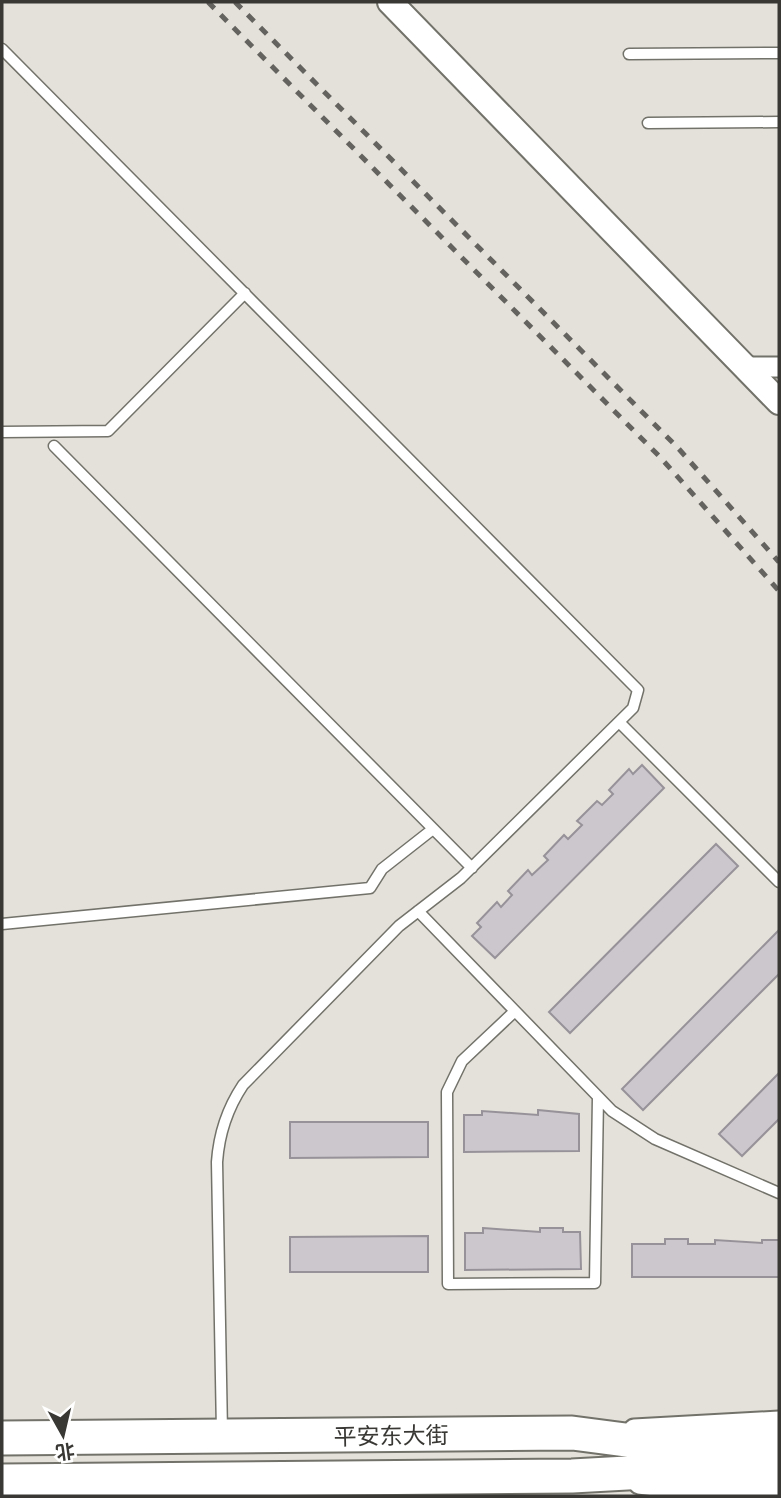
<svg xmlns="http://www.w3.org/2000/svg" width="781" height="1498" font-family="Manrope,'Noto Sans SC',sans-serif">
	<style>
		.building { fill: #cbc7cd; stroke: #979299; stroke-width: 2 }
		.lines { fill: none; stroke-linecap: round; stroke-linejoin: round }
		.service-casing { stroke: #73726a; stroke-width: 13 }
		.minor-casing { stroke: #73726a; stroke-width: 23 }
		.tertiary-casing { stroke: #73726a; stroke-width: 28 }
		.trunk-casing { stroke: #73726a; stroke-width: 37 }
		.service { stroke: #fff; stroke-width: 10 }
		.minor { stroke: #fff; stroke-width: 19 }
		.tertiary { stroke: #fff; stroke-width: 24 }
		.trunk { stroke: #fff; stroke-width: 33 }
		.rail { stroke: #65635f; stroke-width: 5; stroke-dasharray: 9 9; stroke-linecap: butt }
		.labels { text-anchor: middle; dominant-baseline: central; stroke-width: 7; stroke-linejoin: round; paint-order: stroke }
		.street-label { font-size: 23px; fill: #393835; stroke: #fff }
	</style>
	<rect width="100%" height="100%" fill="#e3e1d9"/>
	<path class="building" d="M642,765l22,23 -169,170 -23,-22 9,-9 -4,-4 20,-21 4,5 11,-12 -4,-4 20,-21 4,5 16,-15 -4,-4 20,-21 4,4 14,-14 -5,-4 20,-20 5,4 11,-11 -4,-4 20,-21 4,5z
		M716,844l22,22 -168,167 -21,-21z
		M779,930v44l-136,136 -21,-21z
		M779,1073v46l-37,37 -23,-22z
		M538,1110l41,4v37l-115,1v-37h18v-4l56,4z
		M290,1122h138v35l-138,1z
		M483,1228l57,4v-4h23v4h17l1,37 -116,1v-37h18z
		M428,1236v36h-138v-35z
		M665,1239h23v5h27v-4l47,3v-3h17v37h-147v-33h33z"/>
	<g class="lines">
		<defs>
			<path id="service" d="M2,49l636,641 -5,18 -172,170 -62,48 -156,159c-16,24 -24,48 -26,77l5,270
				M629,54l150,-1
				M648,123l131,-1
				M2,432l106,-1 137,-138
				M54,446l418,422
				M619,722l160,160
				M418,911l194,200 43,28 124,54
				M2,924l368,-36 12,-19 51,-40
				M515,1011l-53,50 -15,31 1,192 147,-1 3,-186"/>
			<path id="minor" d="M745,367h34
				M634,1429l145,-8
				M639,1484l78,10h62"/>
			<path id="tertiary" d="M390,2l389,400"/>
			<path id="trunk" d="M2,1438l570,-5 92,12 115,1
				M2,1481l570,-5 92,-5 115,1"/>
		</defs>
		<use href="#service" class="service-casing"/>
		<use href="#minor" class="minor-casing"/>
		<use href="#tertiary" class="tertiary-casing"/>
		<use href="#trunk" class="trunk-casing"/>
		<use href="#service" class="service"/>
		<use href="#minor" class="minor"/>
		<use href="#tertiary" class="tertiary"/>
		<use href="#trunk" class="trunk"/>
		<path class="rail" d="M208,2l452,455 119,134
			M235,2l443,446 101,114"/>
	</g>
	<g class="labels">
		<g class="street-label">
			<text transform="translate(391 1435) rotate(-1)">平安东大街</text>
		</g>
	</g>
	<rect width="781" height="1498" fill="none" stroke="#393835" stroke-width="7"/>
	<g transform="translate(63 1435) rotate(172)" stroke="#ffffff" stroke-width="5" paint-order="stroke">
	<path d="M0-5L12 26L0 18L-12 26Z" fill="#393835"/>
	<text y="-10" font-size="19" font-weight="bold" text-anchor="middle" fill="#393835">北</text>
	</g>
</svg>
